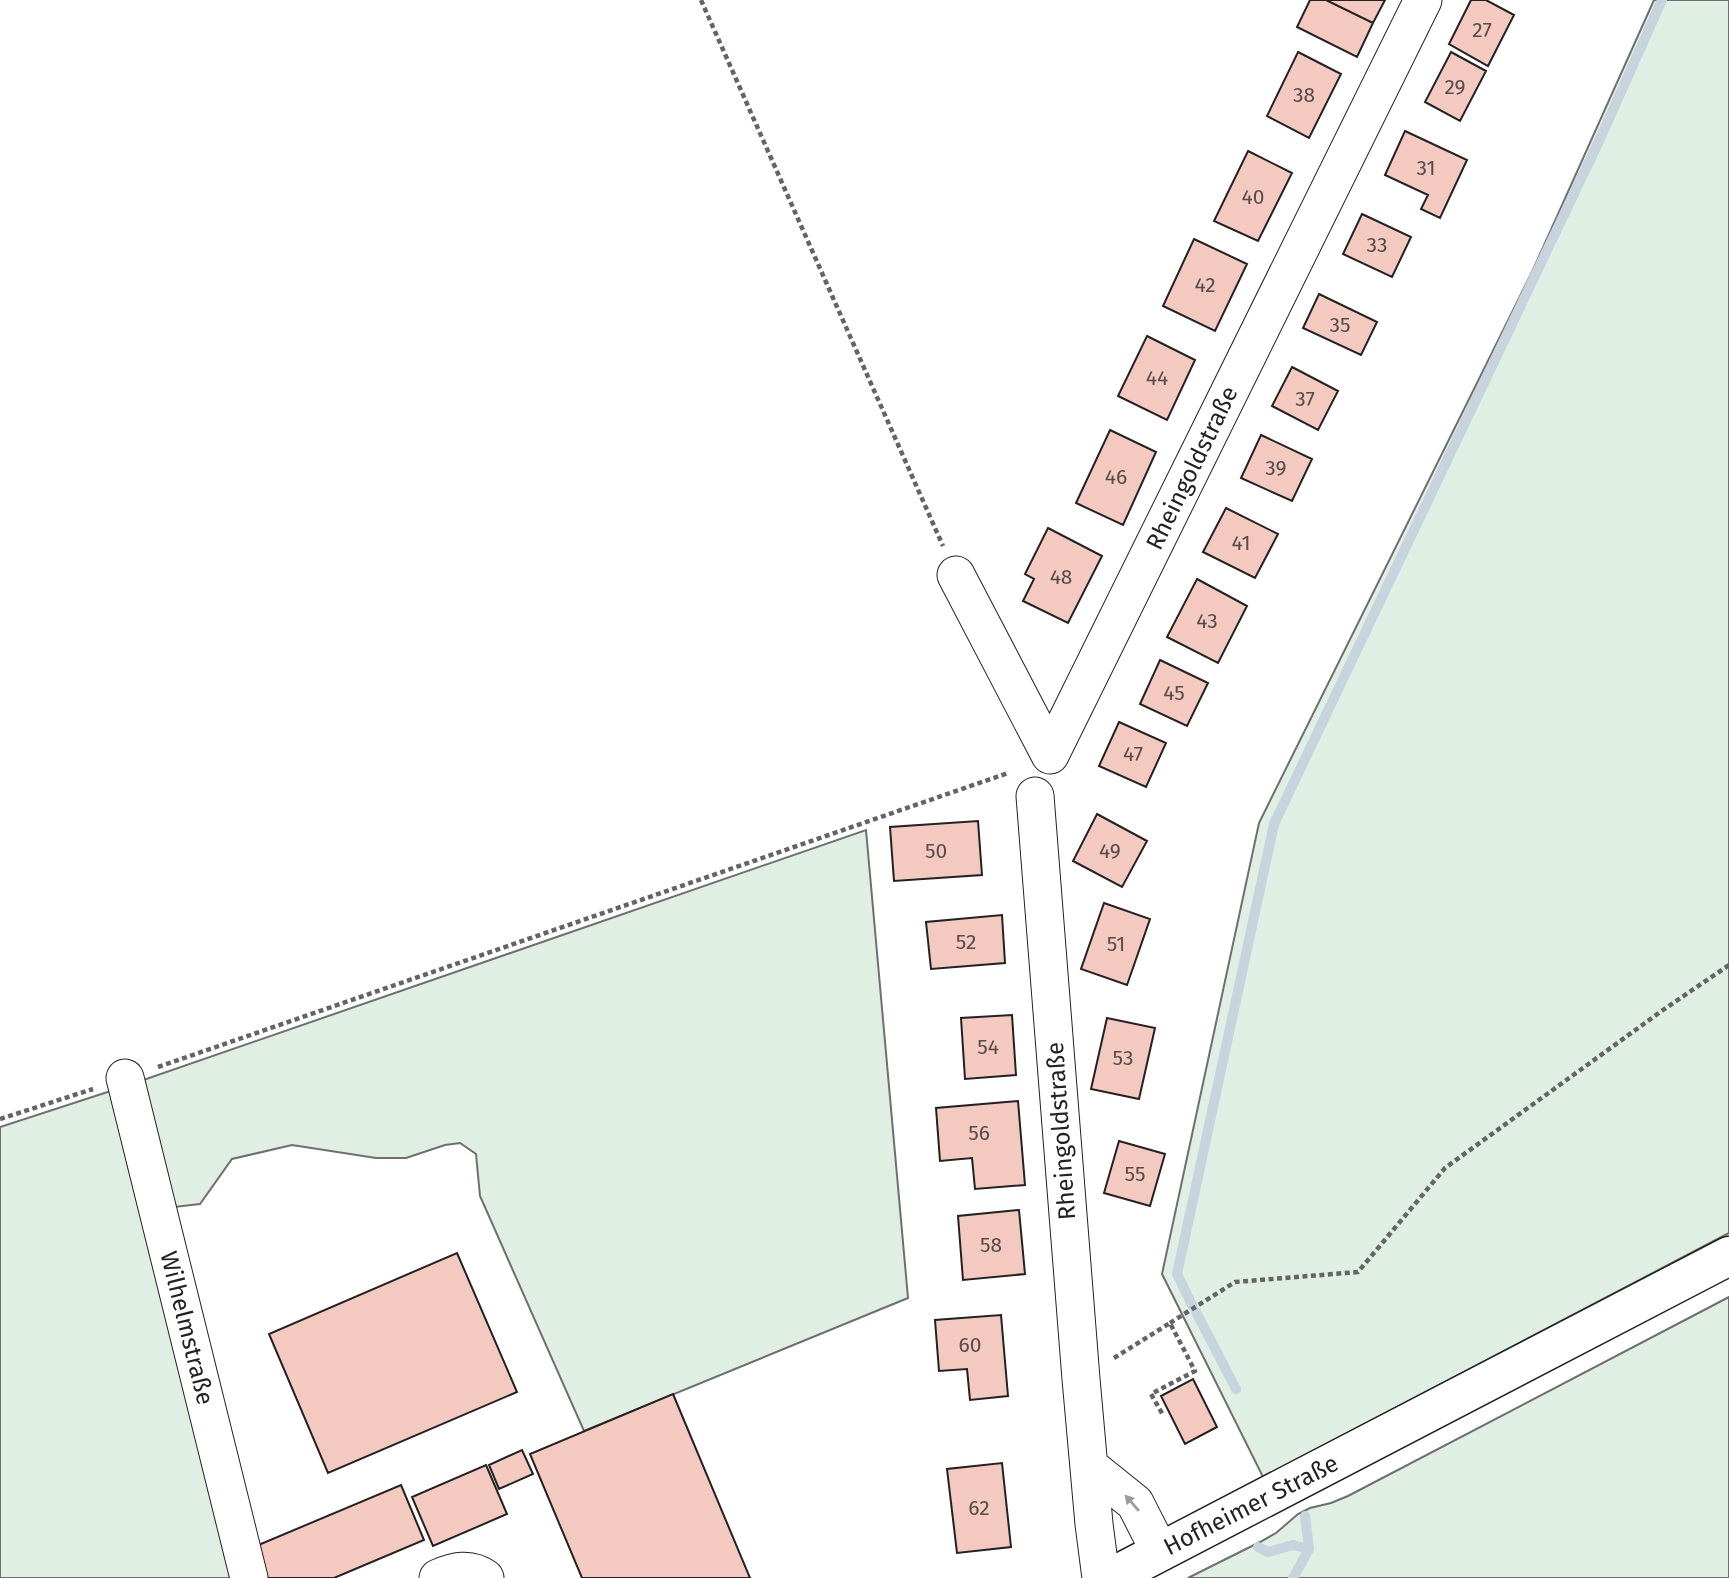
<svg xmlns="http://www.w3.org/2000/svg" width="1729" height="1578" font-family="'Fira Sans',sans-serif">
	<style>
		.green { fill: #e0efe3; stroke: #6f6f6f; stroke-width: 2 }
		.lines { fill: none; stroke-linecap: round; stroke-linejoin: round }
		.stream { stroke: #c7d3dd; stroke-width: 10 }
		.building { fill: #f3c9c0; stroke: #222; stroke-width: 2 }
		.minor-casing { stroke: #222; stroke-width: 39 }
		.major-casing { stroke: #222; stroke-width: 41 }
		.path { stroke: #646464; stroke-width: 4.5; stroke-dasharray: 5 3.5; stroke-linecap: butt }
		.minor { stroke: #fff; stroke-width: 37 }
		.major { stroke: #fff; stroke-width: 38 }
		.oneway { fill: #9c9c9c }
		.labels { text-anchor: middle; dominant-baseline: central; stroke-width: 5; stroke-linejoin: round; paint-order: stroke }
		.number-label { font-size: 21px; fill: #564c4a }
		.street-label { font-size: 24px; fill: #222; stroke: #fff }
	</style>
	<rect width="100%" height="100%" fill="#fff"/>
	<path class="green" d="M1654,0h75v1233l-466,244 -101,-203 97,-451 273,-551z
		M866,830l42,468 -324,133 -104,-235 -4,-42 -16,-11 -15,2 -39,13h-30l-84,-13 -60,14 -32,45 -53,6 91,368h-238v-451l126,-41z
		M1729,1297v281h-541l72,-36 16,-9 22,-19 12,-6 21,-5 17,-7z"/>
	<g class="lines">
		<path class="stream" d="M1192,1305l-15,-31 97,-450 326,-685 62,-139
			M1196,1312l40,77
			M1258,1547l10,5 25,-7 16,4
			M1293,1578l16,-29 -4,-33"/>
	</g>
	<path class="building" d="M1310,0h16l47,23 -16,34 -60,-30z
		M1326,0h59l-12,23z
		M1471,0h15l28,15 -26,51 -39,-22z
		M1298,52l43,22 -32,64 -42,-22z
		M1451,52l35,19 -26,50 -35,-19z
		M1405,131l62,29 -27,58 -19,-9 7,-14 -43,-20z
		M1248,151l44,22 -34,68 -44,-20z
		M1362,214l49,23 -19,40 -49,-23z
		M1194,239l53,25 -32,67 -52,-25z
		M1319,294l58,28 -16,33 -58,-27z
		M1147,336l48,24 -28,60 -49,-24z
		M1292,367l46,24 -20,39 -46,-24z
		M1110,430l46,22 -33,73 -47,-22z
		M1261,435l51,24 -20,42 -51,-23z
		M1226,508l52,26 -23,44 -52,-26z
		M1048,528l54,28 -34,67 -45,-22 11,-22 -9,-5z
		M1197,579l50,27 -29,57 -51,-26z
		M1160,660l48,23 -21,43 -47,-22z
		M1119,722l47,21 -20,44 -47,-21z
		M1097,814l50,27 -25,46 -49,-26z
		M978,821l4,54 -88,6 -4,-54z
		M1104,903l46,16 -23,66 -46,-16z
		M1002,915l3,48 -74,6 -5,-47z
		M1012,1015l4,60 -51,4 -4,-61z
		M1107,1018l48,10 -16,71 -48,-10z
		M1018,1101l7,84 -50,4 -3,-31 -32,3 -4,-53z
		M1119,1141l46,13 -15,52 -46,-13z
		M1019,1210l6,64 -62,6 -5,-64z
		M457,1253l60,139 -189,81 -59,-139z
		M1001,1315l7,81 -38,4 -3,-31 -28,2 -4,-51z
		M1193,1379l24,48 -32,17 -24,-48z
		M673,1394l77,184h-168l-52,-124z
		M522,1450l11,24 -34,15 -10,-24z
		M1002,1463l9,84 -54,6 -10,-84z
		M486,1465l21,49 -74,32 -21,-49z
		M401,1485l23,55 -90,38h-73l-12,-29z"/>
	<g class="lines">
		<defs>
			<path id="minor" d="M956,575l94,180
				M1050,755l373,-755
				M1035,796l46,583 13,145 7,54
				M125,1078l124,500
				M1089,1466l46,37 25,49
				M438,1578c16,-7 32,-11 47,0"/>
			<path id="major" d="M1110,1578l619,-322"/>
		</defs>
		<use href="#minor" class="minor-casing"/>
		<use href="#major" class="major-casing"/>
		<path class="path" d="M701,0l242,546
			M158,1067l850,-294 1,1
			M0,1119l93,-30
			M1170,1323l65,-41 123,-10 87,-104 218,-158 66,-45
			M1114,1358l56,-35 25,48 -44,23 12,21"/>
		<use href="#minor" class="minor"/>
		<use href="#major" class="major"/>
	</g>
	<defs><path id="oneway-solid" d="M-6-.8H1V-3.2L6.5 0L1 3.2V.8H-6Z" transform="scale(1.75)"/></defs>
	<use class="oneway" href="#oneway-solid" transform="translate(1132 1503) rotate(-131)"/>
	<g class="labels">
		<g class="number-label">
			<text x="1482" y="30">27</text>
			<text x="1455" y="87">29</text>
			<text x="1304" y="95">38</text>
			<text x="1426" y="168">31</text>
			<text x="1253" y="197">40</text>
			<text x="1377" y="245">33</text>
			<text x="1205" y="285">42</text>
			<text x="1340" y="325">35</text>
			<text x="1157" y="378">44</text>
			<text x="1305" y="399">37</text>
			<text x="1276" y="468">39</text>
			<text x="1116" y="477">46</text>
			<text x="1241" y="543">41</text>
			<text x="1061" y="577">48</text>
			<text x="1207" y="621">43</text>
			<text x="1174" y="693">45</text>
			<text x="1133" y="754">47</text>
			<text x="936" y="851">50</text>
			<text x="1110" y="851">49</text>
			<text x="966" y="942">52</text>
			<text x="1116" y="944">51</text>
			<text x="988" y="1047">54</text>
			<text x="1123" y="1058">53</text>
			<text x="979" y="1133">56</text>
			<text x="1135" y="1174">55</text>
			<text x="991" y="1245">58</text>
			<text x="970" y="1345">60</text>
			<text x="979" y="1508">62</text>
		</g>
		<g class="street-label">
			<text transform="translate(1192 468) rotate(-64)">Rheingoldstraße</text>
			<text transform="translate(1061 1131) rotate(-94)">Rheingoldstraße</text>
			<text transform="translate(187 1328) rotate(76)">Wilhelmstraße</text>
			<text transform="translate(1251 1505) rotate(-27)">Hofheimer Straße</text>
		</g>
	</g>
</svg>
